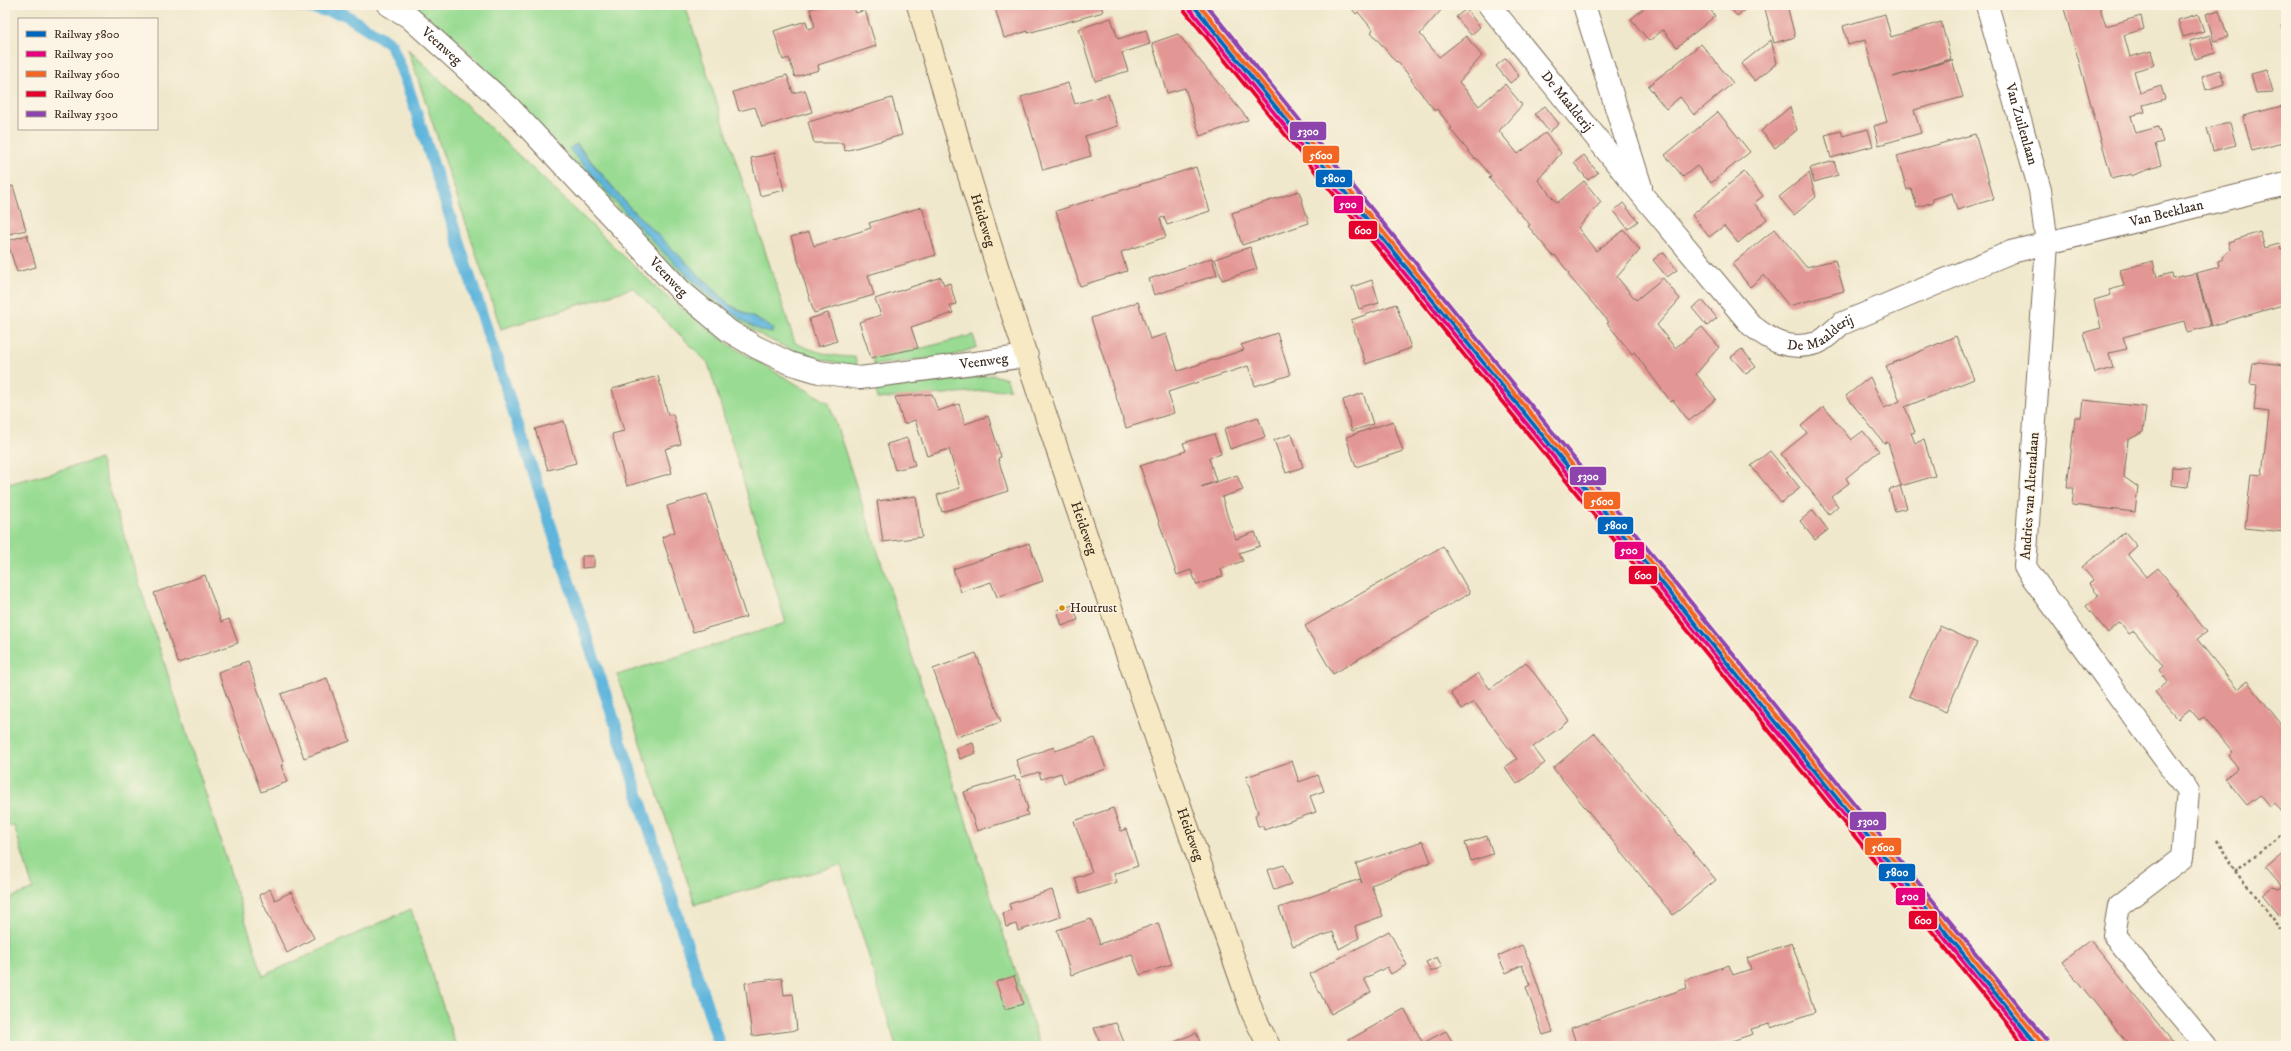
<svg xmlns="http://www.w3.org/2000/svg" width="2291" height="1051" font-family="'IM FELL DW Pica',serif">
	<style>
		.green { fill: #99db93; stroke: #6a8258; fill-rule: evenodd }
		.water { fill: #5fb5dc; stroke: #4d707d }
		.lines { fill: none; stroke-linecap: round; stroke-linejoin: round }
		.stream { stroke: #5fb5dc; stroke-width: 12 }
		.building { fill: #e39795 }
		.street-casing { stroke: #7a6c5b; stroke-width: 24 }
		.secondary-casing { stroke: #7a6c5b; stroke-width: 24 }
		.path { stroke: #7a6c5b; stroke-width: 2.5; stroke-dasharray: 3 3; stroke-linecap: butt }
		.street { stroke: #fff; stroke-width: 22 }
		.secondary { stroke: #f7e9c3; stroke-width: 22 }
		.rail-1-casing { stroke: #fcf5e5; stroke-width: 7 }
		.rail-2-casing { stroke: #fcf5e5; stroke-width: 7 }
		.rail-3-casing { stroke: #fcf5e5; stroke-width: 7 }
		.rail-4-casing { stroke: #fcf5e5; stroke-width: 7 }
		.rail-5-casing { stroke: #fcf5e5; stroke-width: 7 }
		.rail-1 { stroke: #0065bd; stroke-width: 4 }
		.rail-2 { stroke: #e5007d; stroke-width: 4 }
		.rail-3 { stroke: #f26522; stroke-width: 4 }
		.rail-4 { stroke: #e4002b; stroke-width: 4 }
		.rail-5 { stroke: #8e44ad; stroke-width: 4 }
		.bus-dot { fill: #d18d06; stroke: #fcf5e5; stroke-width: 1.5 }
		.labels { text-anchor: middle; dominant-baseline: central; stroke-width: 3; stroke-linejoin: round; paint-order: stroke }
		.bus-label { font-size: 13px; fill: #3b2a1e; stroke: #fcf5e5; text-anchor: start }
		.street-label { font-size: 14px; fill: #3b2a1e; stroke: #fcf5e5 }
		.line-badge { stroke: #fcf5e5; stroke-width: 1.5 }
		.badge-label { font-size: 11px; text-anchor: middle; font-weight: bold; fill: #fff }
	</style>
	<rect width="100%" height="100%" fill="#fcf5e5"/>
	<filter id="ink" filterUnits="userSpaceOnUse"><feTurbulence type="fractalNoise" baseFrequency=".025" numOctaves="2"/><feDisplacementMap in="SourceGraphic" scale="8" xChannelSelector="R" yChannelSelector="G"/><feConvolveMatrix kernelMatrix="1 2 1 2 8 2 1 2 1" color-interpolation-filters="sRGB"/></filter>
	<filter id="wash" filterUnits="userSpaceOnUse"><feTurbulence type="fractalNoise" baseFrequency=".012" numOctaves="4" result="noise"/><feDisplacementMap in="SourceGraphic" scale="16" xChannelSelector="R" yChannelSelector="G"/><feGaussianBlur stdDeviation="0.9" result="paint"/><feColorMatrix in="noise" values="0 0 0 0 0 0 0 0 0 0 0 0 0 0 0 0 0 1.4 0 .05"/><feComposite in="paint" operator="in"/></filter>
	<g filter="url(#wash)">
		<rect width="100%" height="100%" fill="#f0e8cc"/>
		<path class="green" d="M412,5h273l110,338c21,9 37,14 60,14l2,9c-117,-15 -179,-93 -255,-174 -44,-47 -88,-94 -133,-140l-22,-21zM577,144l54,65 99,96 43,23 -1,5 -31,-14 -31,-23 -39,-37 -101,-110z
			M408,49l254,244 69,53 98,57 211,643h-144l-55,-181 -146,39 -78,-229 169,-52 -78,-260 -75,-75 -132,41z
			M973,335l4,12 -25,9 -78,9 -2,-9 46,-10 1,3z
			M993,375l14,4 3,10 -133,10 -1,-10z
			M100,459l163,517 148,-67 45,137h-451v-146l28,-11 -19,-64 -9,2v-342z"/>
		<path class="water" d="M576,144l55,65 99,96 43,23 -1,5c-47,-3 -169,-146 -203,-184z"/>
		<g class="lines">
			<path class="stream" d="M300,6l44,8 47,30 15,37 314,965"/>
		</g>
		<g id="blocks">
			<path class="building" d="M824,5h29l3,8 9,-3 11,36 -58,19 1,5 -24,7 -6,-19 -6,2 -9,-29 32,-10 2,8 7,-2 -5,-18z
				M994,5h107l2,7 -75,21v-2l-24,7z
				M1349,5h48l3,4 5,-4h36l2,3 -23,26 19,23 27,-21 16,20 -23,26 20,24 26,-22 17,21 -23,26 19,23 27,-21 16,20 -23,27 19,23 27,-22 17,21 -23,26 18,23 28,-21 16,20 -23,27 19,23 27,-22 17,21 -23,26 18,23 27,-21 17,20 -23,27 20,25 -27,22 -16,-21 -2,2 -37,-50 -2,2 -25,-31 2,-1 -41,-47 1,-2 -14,-18 -2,1 -25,-30 2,-1 -41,-47 2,-2 -15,-18 -1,1 -25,-30 2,-1 -15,-19 -2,2 -24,-31 1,-1 -15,-18 -1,1 -25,-30 2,-2 -15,-18 -2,2z
				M1648,5h59l8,11 -38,31 -14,-17 -14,11 -18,-22z
				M1727,5h23l-13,11z
				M1780,5h7l8,32 -21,6 -9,-34z
				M2063,5h36l7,21 35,-10 3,13 -20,6 6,22 21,-6 4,14 -21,6 6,22 21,-7 4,13 -22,6 2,7 -14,4 5,17 22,-6 5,15 -8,2 6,21 -30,11v-2l-19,5z
				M1466,9l14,18 -9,8 -15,-18z
				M2219,10l9,27 -14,4 -8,-27z
				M1885,14l6,23 50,-15 10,37 -58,18 59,-17 11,37 -49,13 7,23 -42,12 -5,-19 13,-4 -22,-82 -17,5 -5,-19z
				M2198,14l6,17 -21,6 -5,-17z
				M1111,18l7,21 28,-9 4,14 -28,9 6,18 -33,10 -16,-52z
				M1178,34l69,84 1,2 -48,16 -15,-48 -18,5 -15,-50z
				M2210,35l5,18 -20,6 -5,-18z
				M1771,40l6,23 -22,18 -14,-17z
				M1701,44l32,39 -39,32 -14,-18 -14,12 -18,-23z
				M1506,58l13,18 -9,7 -14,-17z
				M2220,70l4,14 -18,6 -4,-14z
				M2267,70l6,22 -17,1 -5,-19z
				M787,75l6,18 12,-3 7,22 -50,15 -7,-20 -16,4 -6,-19z
				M1068,83l7,21 33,-10 10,32 -33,10 6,20 -48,14 -22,-73z
				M892,98l10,37 -57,16 -2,-8h-29l-6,-21z
				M2286,105v37l-34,9 -9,-35z
				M1545,106l14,18 -10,8 -14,-18z
				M1790,107l7,23 -22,18 -14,-17z
				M1718,112l32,40 -39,31 -14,-17 -14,11 -18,-22z
				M2230,123l6,22 -23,6 -6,-23z
				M1868,129l5,17 -42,12 -6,-23 16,-4 2,5z
				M1975,134l19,65 -37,11 -5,-17 -19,6v3l-16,5 -6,-19 -4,2 -10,-34z
				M775,153l9,37 -24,6 -9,-38z
				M1584,155l14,18 -10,7 -14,-17z
				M1834,161l4,14 -24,7 -4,-14z
				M1196,167l14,44 -43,14 -3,-8 -4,1 6,19 -45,15 6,19 -47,15 -24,-75z
				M1744,172l19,24 -9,7 13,16 -29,24 -14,-17 -15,11 -17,-22z
				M1809,173l7,24 -22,18 -15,-18z
				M13,186l13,44 -21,5v-47z
				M1299,191l10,32 -67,22 -10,-32z
				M1623,203l15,18 -10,8 -14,-18z
				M922,207l14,48 -68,20 6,20 -60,18 -23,-76 18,-5 5,14 57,-18 -2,-5z
				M1775,229l31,38 29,-7 9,31 -55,15 -25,-31 -14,12 -18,-23z
				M2260,232l5,16 14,-4 2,6 5,-2v56l-75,22 -14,-53 22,-6 -1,-6 5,-2 -1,-2 8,-7 -2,-8z
				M27,235l9,32 -19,5 -10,-31z
				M1250,247l7,22 -35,11 -7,-21z
				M1663,252l14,18 -10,7 -14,-17z
				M1212,258l5,17 -63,20 -5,-16z
				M2153,261l4,16 15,-4 1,5 23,-5 14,53 -23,6 -3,-11 -61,16 4,12 -18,4 4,15 -18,5 -12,-40 18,-5 -7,-28 17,-5 -2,-5 15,-4 -4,-16z
				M941,277l3,8 6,-2 6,21 -6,2 3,7 -42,14 7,21 -47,10 -12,-36 22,-7 -6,-16z
				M1372,280l7,23 -20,6 -7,-22z
				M1702,300l15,18 -10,8 -15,-18z
				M1138,302l12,37 16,-5 12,37 66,-21 -3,-5 36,-12 13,42 -35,11 -7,-20 -80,26 6,21 -48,15 -35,-110z
				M1396,304l15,44 -45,16 -15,-44z
				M828,313l9,28 -19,6 -9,-28z
				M1956,336l18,43 -69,28 10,25 -4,1 4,10 9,-3 11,36 -34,10 -13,-44 -4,1 -38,-47 24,-19 14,31 16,-7 -14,-35z
				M1742,349l14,18 -10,7 -15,-17z
				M2258,362l28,3v166l-2,1 -39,-4 6,-54 11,1 7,-63 -15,-2 3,-25 -7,-1 3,-20z
				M658,376l10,39 5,-1 8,30 -16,5 7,24 -45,13 -15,-52 12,-3 -12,-42z
				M1363,393l10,31 -21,7 -9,-31z
				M932,394l6,17 21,-7 6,20 23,-8 13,41 -3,1 10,33 -66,21 -5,-17 23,-7 -11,-39 -22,7 -12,-36 -11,4 -9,-27z
				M2083,400l63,7 -3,25 -15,8 -4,37 14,10 -3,25 -63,-7 2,-17h-7l8,-71h6z
				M1824,407l27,33 12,-9 16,20 -33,27 3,5 -18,14 7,9 -9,8 -48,-60 26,-21 -6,-7z
				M1258,417l7,20 -35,12 -6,-20z
				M564,421l12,42 -28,7 -13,-41z
				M1393,421l10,30 -47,16 -10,-30z
				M1214,434l7,20 -12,4 7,23 -15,6 36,-12 6,15 -21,7 6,21 8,21 19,-7 5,14 -21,7 4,8 -22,8 2,7 -26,9 -6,-15 -14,5 -37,-109 46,-15 -3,-8z
				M1292,434l11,33 -17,6 -12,-33z
				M907,438l8,27 -20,5 -8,-26z
				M1770,451l30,37 -19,15 -30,-37z
				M2172,467l18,1 -2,19 -17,-2z
				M1900,486l7,22 -12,3 -6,-21z
				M707,494l39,123 -53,15 -31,-95 13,-5 -8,-26z
				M916,496l6,41 -39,5 -6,-41z
				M1813,510l15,20 -13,10 -15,-19z
				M2125,532l12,14 -9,8 19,23 11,-9 21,26 -2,1 30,37 -10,7 40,50 10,-8 39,49 -1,87 -11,-14 -5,3 -9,-11 -13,10 -22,-27 13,-10 -9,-12 4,-4 -11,-13 -18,-22 -5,3 -9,-11 -12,10 -23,-27 13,-10 -9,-12 4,-4 -18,-22 -11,-13 -5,3 -9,-12 -12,11 -22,-27 13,-10 -10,-12 4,-4 -11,-13z
				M1029,543l14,38 -46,16 -6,-15 -30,10 -8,-23z
				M1443,546l27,47 -137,81 -28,-48z
				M582,556h12v11l-12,1z
				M205,575l16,47 8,-3 9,24 -60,20 -24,-70z
				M1073,605l5,15 -16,6 -5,-16z
				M1940,626l37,17 -31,69 -37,-16z
				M976,653l25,69 -44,15 -24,-68z
				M248,662l36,103h-3l6,17 -26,10 -43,-120z
				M1526,662l43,59 -36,26 12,16 -28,21 -12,-17 12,-8 -43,-57 -12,7 -11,-16 27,-20 12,16z
				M327,678l23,63 -46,17 -23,-64z
				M1595,733l121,147 -43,35 -120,-147z
				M1095,738l11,31 -42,14 -3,-10 -20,6 -2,-7 -17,5 -6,-17 38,-13 1,4z
				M973,743l3,10 -16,6 -4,-11z
				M1292,761l7,21 19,-7 6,16 -14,5 6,16 -52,18 -1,-4h-5l-3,-10 3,-4 -12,-35z
				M1015,776l1,4 3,-1 9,30 -2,1 2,5 -51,16 -13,-39z
				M1113,808l8,23 5,-2 12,37 -24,8 3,8 -37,12 -5,-16 17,-6 -18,-51z
				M1487,836l6,18 -22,7 -6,-18z
				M1423,841l8,21 -60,23 12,31 -28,10 4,12 -20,11 -6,-17 -40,14 -14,-38 81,-29 2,4 -6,-19z
				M2286,850v60l-7,6 -17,-21 10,-8 6,2 4,-3 -16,-19z
				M1284,865l7,19 -17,6 -7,-20z
				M270,889l5,11 16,-8 23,46 -27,15 -28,-58z
				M1052,890l9,27 -43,14 -2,-7 -10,3 -3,-14 8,-3 -2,-6z
				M1091,919l9,25 58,-21 14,41 -32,11 -8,-21 -61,21 -14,-45z
				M1389,931l18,34 -16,9 -4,-7 -23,12 7,13 -40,22 -21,-40z
				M2090,940l44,54 42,52h-47l-34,-43 -33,-41z
				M1792,943l23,69 -44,16 -2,-4 -18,5 2,5 -37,12h-139l-6,-18 116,-40 -2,-8 44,-15 4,10 18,-6 -4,-11z
				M1522,945l8,17 23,70 -10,3 -17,-48 4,-2 -8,-20 -16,8 -8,-17z
				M1437,957l5,10 -11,5 -5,-10z
				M1014,976l9,28 -18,5 -9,-27z
				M782,978l2,17 9,-1 4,36 -45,6 -7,-53z
				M1404,1009l19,34 23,-12 9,15h-103l-3,-6z
				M1116,1023l8,19 -9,4h-13l-8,-18z
				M1196,1033l6,13h-37z"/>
		</g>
	</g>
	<g filter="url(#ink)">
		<use href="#blocks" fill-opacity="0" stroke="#7a6c5b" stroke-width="1"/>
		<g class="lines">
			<defs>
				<g id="street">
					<path id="s1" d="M389,5l20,12 101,91 171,183 48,40 27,16 33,16 30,9 41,6 167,-22"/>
					<path id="s2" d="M1489,5l155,192 107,128c21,17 39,26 66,18 8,-3 17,-13 24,-19l170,-72 275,-68"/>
					<path d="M1584,5l57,182"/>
					<path id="s3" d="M1987,5l53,185 7,54 -22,323 163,224 -6,67 -63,48 -5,29 92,111"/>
				</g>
				<g id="secondary">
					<path id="s4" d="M918,5c29,95 56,191 87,286 78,242 164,483 248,723l16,32"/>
				</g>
			</defs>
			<use href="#street" class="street-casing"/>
			<use href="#secondary" class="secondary-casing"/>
			<path class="path" d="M2281,27l5,-2
				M2217,840l18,31 51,64
				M2235,871l51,-40"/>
			<use href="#street" class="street"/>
			<use href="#secondary" class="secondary"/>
			<defs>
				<path id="rail-1" d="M1193,5l845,1041"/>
				<path id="rail-2" d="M1189,8l843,1038"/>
				<path id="rail-3" d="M1199,5l843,1038"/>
				<path id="rail-4" d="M1185,11l840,1035"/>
				<path id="rail-5" d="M1206,5l840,1035"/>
			</defs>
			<use href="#rail-1" class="rail-1-casing"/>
			<use href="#rail-2" class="rail-2-casing"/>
			<use href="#rail-3" class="rail-3-casing"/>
			<use href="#rail-4" class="rail-4-casing"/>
			<use href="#rail-5" class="rail-5-casing"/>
			<use href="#rail-1" class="rail-1"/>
			<use href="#rail-2" class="rail-2"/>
			<use href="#rail-3" class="rail-3"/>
			<use href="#rail-4" class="rail-4"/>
			<use href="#rail-5" class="rail-5"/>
		</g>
	</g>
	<circle class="bus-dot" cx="1062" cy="608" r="3.5"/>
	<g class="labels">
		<g class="bus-label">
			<text x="1070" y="608">Houtrust</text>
		</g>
		<g class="street-label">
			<text stroke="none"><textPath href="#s1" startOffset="67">Veenweg</textPath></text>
			<text stroke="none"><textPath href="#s2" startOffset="124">De Maalderij</textPath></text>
			<text stroke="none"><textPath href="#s3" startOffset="124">Van Zuilenlaan</textPath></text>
			<text stroke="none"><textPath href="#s2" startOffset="861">Van Beeklaan</textPath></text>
			<text stroke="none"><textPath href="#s4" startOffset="225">Heideweg</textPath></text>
			<text stroke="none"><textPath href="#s1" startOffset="391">Veenweg</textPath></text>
			<text stroke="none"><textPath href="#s2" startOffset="492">De Maalderij</textPath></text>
			<text stroke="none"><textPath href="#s1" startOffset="738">Veenweg</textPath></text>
			<text transform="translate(2030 496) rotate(-86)">Andries van Altenalaan</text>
			<text stroke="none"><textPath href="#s4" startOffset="549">Heideweg</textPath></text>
			<text stroke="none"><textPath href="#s4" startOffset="873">Heideweg</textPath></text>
		</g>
	</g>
	<g class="line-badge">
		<rect x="1289" y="121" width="38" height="20" rx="4" fill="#8e44ad"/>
		<rect x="1302" y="145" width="38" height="19" rx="4" fill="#f26522"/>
		<rect x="1315" y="169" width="38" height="19" rx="4" fill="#0065bd"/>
		<rect x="1333" y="195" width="31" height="19" rx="4" fill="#e5007d"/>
		<rect x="1348" y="220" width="30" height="20" rx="4" fill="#e4002b"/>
		<rect x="1569" y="466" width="38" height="20" rx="4" fill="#8e44ad"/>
		<rect x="1583" y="491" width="38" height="19" rx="4" fill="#f26522"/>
		<rect x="1597" y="516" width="37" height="19" rx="4" fill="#0065bd"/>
		<rect x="1614" y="541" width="31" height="19" rx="4" fill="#e5007d"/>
		<rect x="1628" y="565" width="30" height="20" rx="4" fill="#e4002b"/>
		<rect x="1849" y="811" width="38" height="20" rx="4" fill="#8e44ad"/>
		<rect x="1864" y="837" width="38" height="19" rx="4" fill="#f26522"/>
		<rect x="1878" y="863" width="38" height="19" rx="4" fill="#0065bd"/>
		<rect x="1895" y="887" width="31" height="19" rx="4" fill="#e5007d"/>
		<rect x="1908" y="910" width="30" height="20" rx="4" fill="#e4002b"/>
	</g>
	<g class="badge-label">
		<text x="1308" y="135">5300</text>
		<text x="1321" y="159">5600</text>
		<text x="1334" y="182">5800</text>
		<text x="1348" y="208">500</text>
		<text x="1363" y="234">600</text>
		<text x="1588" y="480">5300</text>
		<text x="1602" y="505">5600</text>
		<text x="1616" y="529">5800</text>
		<text x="1629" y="554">500</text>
		<text x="1643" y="579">600</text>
		<text x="1868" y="825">5300</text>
		<text x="1883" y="851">5600</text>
		<text x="1897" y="876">5800</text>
		<text x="1910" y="900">500</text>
		<text x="1923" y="924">600</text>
	</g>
	<rect width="2291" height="1051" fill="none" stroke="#fcf5e5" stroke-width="20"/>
	<rect x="18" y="18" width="140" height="112" fill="#fcf5e5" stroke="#afa495"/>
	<rect x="26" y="31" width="20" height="6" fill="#0065bd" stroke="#afa495"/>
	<text x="54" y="38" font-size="12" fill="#3b2a1e">Railway 5800</text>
	<rect x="26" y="51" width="20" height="6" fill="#e5007d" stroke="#afa495"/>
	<text x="54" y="58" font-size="12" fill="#3b2a1e">Railway 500</text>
	<rect x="26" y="71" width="20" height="6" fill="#f26522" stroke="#afa495"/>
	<text x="54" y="78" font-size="12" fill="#3b2a1e">Railway 5600</text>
	<rect x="26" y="91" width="20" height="6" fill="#e4002b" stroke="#afa495"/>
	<text x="54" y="98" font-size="12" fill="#3b2a1e">Railway 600</text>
	<rect x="26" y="111" width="20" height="6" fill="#8e44ad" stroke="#afa495"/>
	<text x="54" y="118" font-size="12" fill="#3b2a1e">Railway 5300</text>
</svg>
